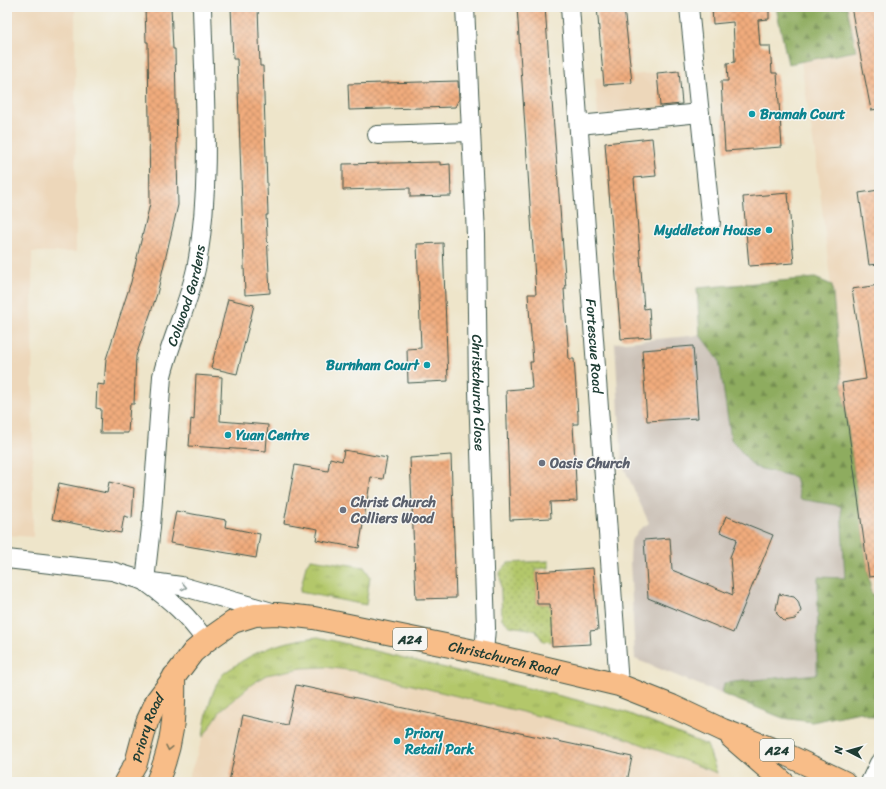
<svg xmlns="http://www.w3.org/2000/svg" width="886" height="789" font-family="Sriracha,sans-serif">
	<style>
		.built { fill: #edd7ba }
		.industrial { fill: #ccc2b8 }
		.grass { fill: url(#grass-tufts); stroke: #698250 }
		.forest { fill: url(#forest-firs); stroke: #56744a }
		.garden { fill: url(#garden-dots); stroke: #698250 }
		.building { fill: url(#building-cross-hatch) }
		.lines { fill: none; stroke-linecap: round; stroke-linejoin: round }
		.street-casing { stroke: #3e564a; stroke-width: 20 }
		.highway-casing { stroke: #3e564a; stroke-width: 24 }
		.street { stroke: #fff; stroke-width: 18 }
		.highway { stroke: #f8bd88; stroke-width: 22 }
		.oneway { stroke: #8f9e9a }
		.oneway2 { stroke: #81775a }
		.culture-dot { fill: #0f9aa8; stroke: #f6f6f2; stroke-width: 1.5 }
		.worship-dot { fill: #6b7280; stroke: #f6f6f2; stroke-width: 1.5 }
		.labels { text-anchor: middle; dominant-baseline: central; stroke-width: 3; stroke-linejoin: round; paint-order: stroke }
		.shield { fill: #f6f6f2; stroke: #60746d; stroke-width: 1 }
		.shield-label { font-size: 13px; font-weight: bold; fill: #1f3d34 }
		.culture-label { font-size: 14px; font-weight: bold; fill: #0d838f; stroke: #f6f6f2; text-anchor: start }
		.street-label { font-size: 14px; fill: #1f3d34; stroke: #f6f6f2 }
		.worship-label { font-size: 14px; font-weight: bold; fill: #5b616d; stroke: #f6f6f2; text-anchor: start }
	</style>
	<defs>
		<pattern id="grass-tufts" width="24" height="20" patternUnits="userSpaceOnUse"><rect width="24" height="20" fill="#b3c76b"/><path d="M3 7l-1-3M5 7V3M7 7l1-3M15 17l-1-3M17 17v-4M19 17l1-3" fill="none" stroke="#91a359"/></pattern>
		<pattern id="forest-firs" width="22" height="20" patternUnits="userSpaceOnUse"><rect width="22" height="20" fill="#8eac5f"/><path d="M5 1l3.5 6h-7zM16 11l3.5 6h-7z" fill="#738d4f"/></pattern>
		<pattern id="garden-dots" width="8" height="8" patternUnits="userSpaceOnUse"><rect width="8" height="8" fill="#b3c76b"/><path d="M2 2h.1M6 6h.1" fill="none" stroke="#91a359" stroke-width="1.8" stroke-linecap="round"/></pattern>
		<pattern id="building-cross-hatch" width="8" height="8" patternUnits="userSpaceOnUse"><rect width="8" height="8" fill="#f1ac7d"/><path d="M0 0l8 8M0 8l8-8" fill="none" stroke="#c38d67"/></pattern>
	</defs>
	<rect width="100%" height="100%" fill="#f6f6f2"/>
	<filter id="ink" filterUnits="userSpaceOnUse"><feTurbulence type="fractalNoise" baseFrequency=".025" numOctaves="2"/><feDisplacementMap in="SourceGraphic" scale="8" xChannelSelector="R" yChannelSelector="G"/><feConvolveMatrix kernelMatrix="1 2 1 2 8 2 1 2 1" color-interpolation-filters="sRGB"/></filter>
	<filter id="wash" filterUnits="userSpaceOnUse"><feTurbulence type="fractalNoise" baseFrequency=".012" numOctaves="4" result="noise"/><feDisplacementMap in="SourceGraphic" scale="16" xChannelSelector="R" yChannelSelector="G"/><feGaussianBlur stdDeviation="0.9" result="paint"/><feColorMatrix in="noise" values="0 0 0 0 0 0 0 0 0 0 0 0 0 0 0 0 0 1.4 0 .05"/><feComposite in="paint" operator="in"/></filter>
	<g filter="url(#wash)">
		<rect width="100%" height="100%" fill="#eee5ca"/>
		<path class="built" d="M7,7h68l1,245h-44l1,285 -26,-2z
			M847,7h32v594l-8,-9 -29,-209 -24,-210 -17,-111 55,-11z
			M679,71l4,36 -85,8 -3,-37z
			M325,667l30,4 265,65 97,37 5,9h-535l16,-45 18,-27 10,-10 35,-25 36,-7z"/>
		<path class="industrial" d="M700,335l19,25 12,79 23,28 41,10 5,22 41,7 4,72 -27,-1 -1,97 -92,9 -3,11 -87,-35 -5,-98 1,-20 8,-11 10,-7 -27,-60 -7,-120z"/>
		<path class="grass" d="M311,559l53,8 6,9 -4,29 -66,-13 6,-27z
			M318,637l304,74 85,34 10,28 -97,-37 -265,-65 -30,-4 -23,1 -36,7 -14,9 -31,26 -18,27c2,-18 8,-48 20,-63 3,-3 9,-6 13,-9 26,-18 51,-24 82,-28z"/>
		<path class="forest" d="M776,7h71l9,44 -68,13z
			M815,278l17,7 10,99 29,208 8,9v118l-19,-7 -48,10 -29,-4 -61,-24 2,-11 93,-9 1,-97 27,1 -4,-72 -41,-7 -5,-22 -41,-10 -23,-28 -12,-79 -19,-25 -3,-47z"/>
		<path class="garden" d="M549,561v7l-13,1 1,35h14l1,38 -9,-1 -8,-11 -25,-4 -8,-7 -2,-47 8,-9z"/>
		<g id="blocks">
			<path class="building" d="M145,7h26l2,42h2l3,156 -21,89 -21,62 -2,48h-4l-2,29h-28l1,-24 -5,-1 1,-24 7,1 2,-26 25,-77 19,-78 -2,-162h-2z
				M231,7h27l2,59h3l5,149h-2l4,78 -25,2 -8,-236h-4z
				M517,7h28l21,282h-2l5,70h5l4,56v9h-5l4,77 -27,1 1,16 -41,2 -4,-130 26,-2 -2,-26h3l-5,-68h8z
				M597,7h27l8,76 -28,2z
				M712,7h57v12l-11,1 2,26h10l2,27h5l5,74 -57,4 -4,-70h7l-1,-18 8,-1 -2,-40 -20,2z
				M851,7h28v102l-8,1z
				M679,71l3,33 -22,2 -3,-33z
				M458,81l1,18 -4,8 -106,3 -1,-26z
				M652,138l4,38 -22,2 10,131 5,-1 2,29 -30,2 -16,-196z
				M440,162v3l10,-1 1,32 -41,1v-9l-67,2v-26z
				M879,190v74l-10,1 -10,-72z
				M788,193l6,70 -45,3 -6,-69z
				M443,243l5,138 -40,2 -1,-34 14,-1 -4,-104z
				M879,285v291l-10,1 -27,-194 24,-4 -14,-90z
				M228,299l26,6 -17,69 -26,-6z
				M693,346l5,72 -51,3 -5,-71z
				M196,375l26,2 -2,44 48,4 -2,26 -77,-5 2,-27 3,1z
				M344,450l43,8 -4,21 -12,-2 -12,71 -43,-8 2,-11 -34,-6 11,-58 33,6 2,-13 12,3z
				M451,455l5,143 -40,1 -6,-141z
				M109,482l25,6 -2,30 -8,-2 -3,17 -69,-14 7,-36 48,10z
				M176,511l50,9 -1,7 35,7 -4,24 -86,-15z
				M726,516l47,19 -40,98 -85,-35 -4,-58 26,-2 2,32 61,25 -3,-38 7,-18 -17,-7z
				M593,568l5,62 -8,1 1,13 -39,2 -2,-42h-13l-1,-32z
				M779,594l15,3 4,4 3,10 -6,8 -11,2 -7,-7 -1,-5z
				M296,685l336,72 -5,25h-398l14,-67 44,10z"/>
		</g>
	</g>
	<g filter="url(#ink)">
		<use href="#blocks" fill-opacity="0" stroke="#3e564a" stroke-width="1"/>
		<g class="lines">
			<defs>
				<g id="street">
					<path id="s1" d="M465,7l11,228 2,156 8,237 -2,25"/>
					<path id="s2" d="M570,7l49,678"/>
					<path d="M689,7l22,216"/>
					<path d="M579,125l121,-12"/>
					<path d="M377,135l93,-3"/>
					<path d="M7,559l105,12 33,10 36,5 91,26"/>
					<path id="s3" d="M145,581l6,-54 11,-151c9,-38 28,-74 35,-112 15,-85 7,-172 5,-257"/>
					<path d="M147,583c25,18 41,33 59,58"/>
					<path d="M870,782l9,-19"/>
				</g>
				<g id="highway">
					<path d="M732,738l51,44"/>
					<path id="s4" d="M125,782l11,-19 11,-41 10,-22 36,-48 13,-11 27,-19 22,-7 22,-1 37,4 170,35 135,32 53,21 51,24 62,24 59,28"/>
					<path d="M157,782c16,-37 18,-66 17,-106"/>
				</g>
			</defs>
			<use href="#street" class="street-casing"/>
			<use href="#highway" class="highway-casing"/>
			<use href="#street" class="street"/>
			<use href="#highway" class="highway"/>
		</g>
		<defs><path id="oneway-chevron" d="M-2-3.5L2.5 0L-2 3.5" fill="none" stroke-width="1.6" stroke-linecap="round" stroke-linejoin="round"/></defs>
		<use class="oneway" href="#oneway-chevron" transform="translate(184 587) rotate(13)"/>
		<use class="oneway2" href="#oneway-chevron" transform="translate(169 748) rotate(102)"/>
	</g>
	<g class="culture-dot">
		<circle cx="752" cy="114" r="4"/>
		<circle cx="769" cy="230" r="4"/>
		<circle cx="427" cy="365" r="4"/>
		<circle cx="228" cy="435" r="4"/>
		<circle cx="397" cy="741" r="4"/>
	</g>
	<g class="worship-dot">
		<circle cx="542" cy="463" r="4"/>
		<circle cx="343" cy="510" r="4"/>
	</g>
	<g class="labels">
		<g class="shield">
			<rect x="393" y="628" width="34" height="22" rx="3"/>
			<rect x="760" y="739" width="34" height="22" rx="3"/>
		</g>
		<g class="shield-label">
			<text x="410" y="639">A24</text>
			<text x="777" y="750">A24</text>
		</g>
		<g class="culture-label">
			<text x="760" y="114">Bramah Court</text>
			<text x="761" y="230" text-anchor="end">Myddleton House</text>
			<text x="419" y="365" text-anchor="end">Burnham Court</text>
			<text x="236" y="435">Yuan Centre</text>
			<text x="405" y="733">Priory<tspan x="405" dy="16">Retail Park</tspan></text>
		</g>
		<g class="street-label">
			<text stroke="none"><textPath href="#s3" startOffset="290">Colwood Gardens</textPath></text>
			<text stroke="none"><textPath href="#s2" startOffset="340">Fortescue Road</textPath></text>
			<text stroke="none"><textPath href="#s1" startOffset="386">Christchurch Close</textPath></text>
			<text stroke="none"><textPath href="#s4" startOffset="475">Christchurch Road</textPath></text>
			<text stroke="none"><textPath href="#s4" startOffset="59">Priory Road</textPath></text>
		</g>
		<g class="worship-label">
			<text x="550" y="463">Oasis Church</text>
			<text x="351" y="502">Christ Church<tspan x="351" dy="16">Colliers Wood</tspan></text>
		</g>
	</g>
	<rect width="886" height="789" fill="none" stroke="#f6f6f2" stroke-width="24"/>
	<g transform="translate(848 751) rotate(276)" stroke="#f6f6f2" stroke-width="3" paint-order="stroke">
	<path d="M0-3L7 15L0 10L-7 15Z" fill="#1f3d34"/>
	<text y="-6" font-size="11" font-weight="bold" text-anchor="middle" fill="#1f3d34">N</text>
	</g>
</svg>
